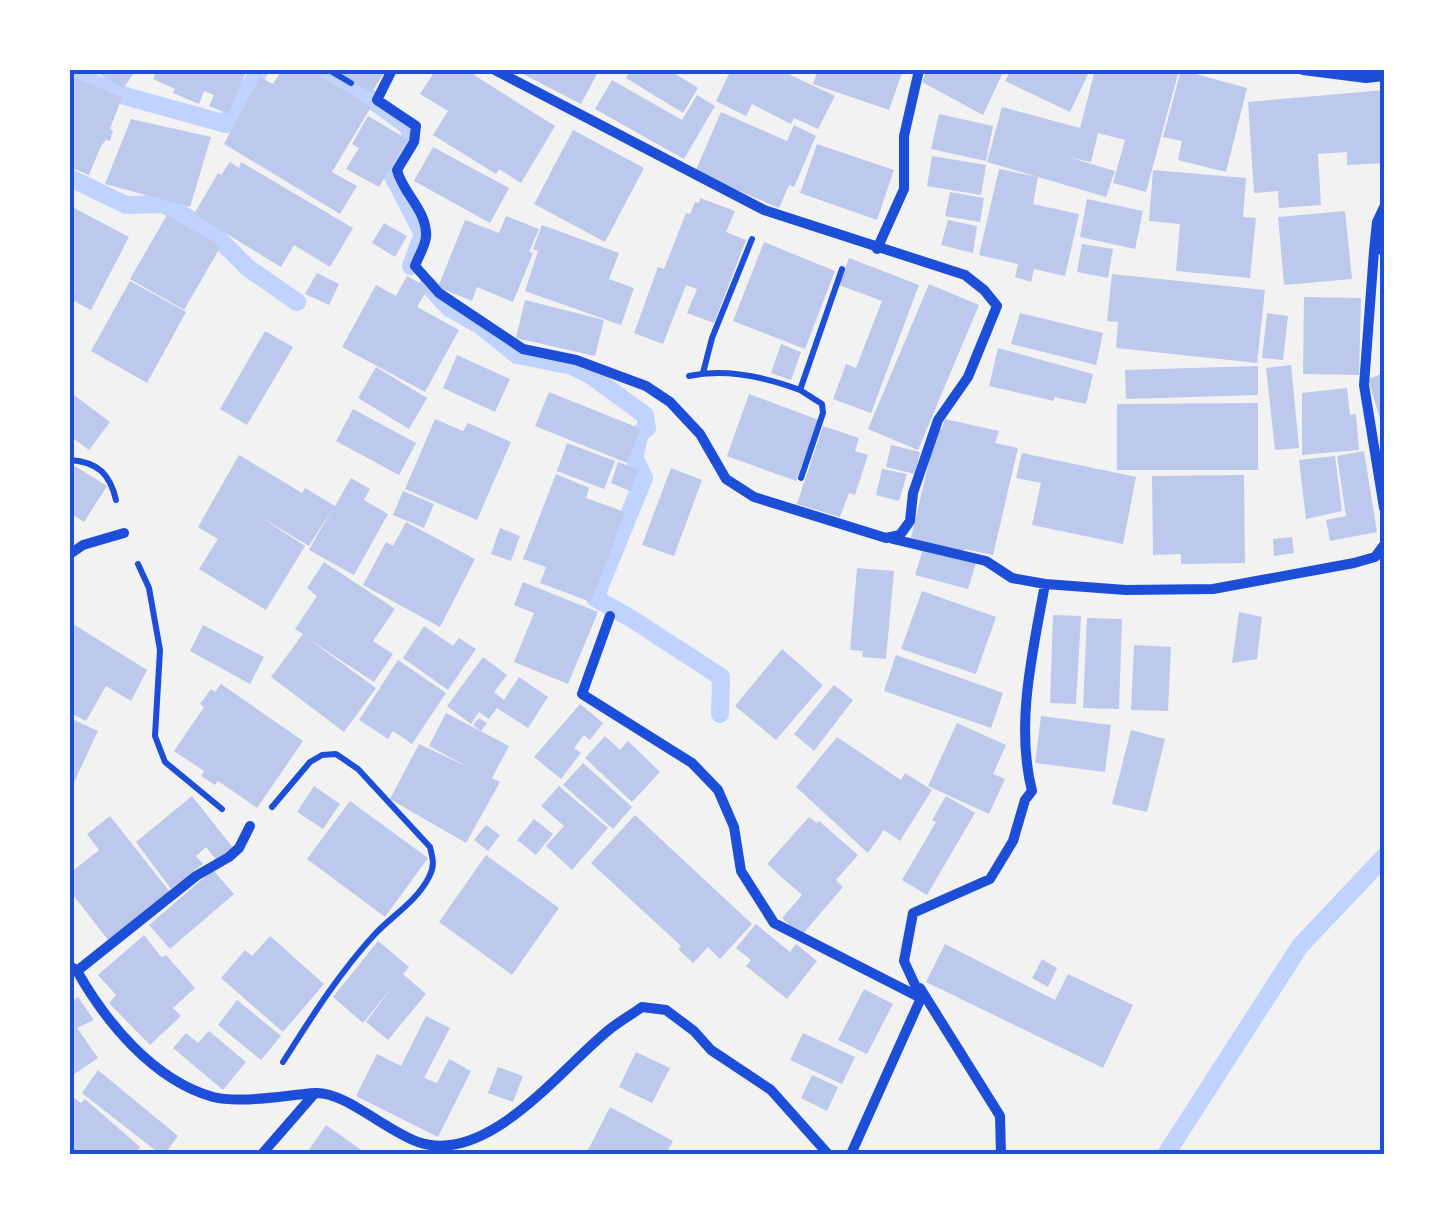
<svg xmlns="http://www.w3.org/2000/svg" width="1454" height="1224" font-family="'Roboto Condensed',sans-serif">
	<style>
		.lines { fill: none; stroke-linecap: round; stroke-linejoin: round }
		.stream { stroke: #bfd3fe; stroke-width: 18 }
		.building { fill: #bdc9ec }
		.path { stroke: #1d4ed8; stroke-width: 6 }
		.minor { stroke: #1d4ed8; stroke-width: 10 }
		.neatline { fill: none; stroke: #1d4ed8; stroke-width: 4 }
	</style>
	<rect width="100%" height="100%" fill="#f2f2f2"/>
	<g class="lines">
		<path class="stream" d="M323,70l37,21 49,36 2,12 -20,33 32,62 -12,32
			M70,73l55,23 101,28 34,-54
			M70,178l56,27 37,-1 48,27 37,37 49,34
			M428,285l21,23 32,18 36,29 55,11 18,9 55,40 2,13 -7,5 -6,24 10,21 -49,120 37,21 89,58 -1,37
			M1166,1154l134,-208 84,-89"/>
	</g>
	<path class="building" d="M93,70h43l-13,19z
		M157,70h90l-19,44 -19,-8 5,-11 -10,-4 -5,13 -26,-11 2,-4 -22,-10z
		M282,70h29l60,37 -39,65 25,14 -17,28 -116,-70 36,-67 13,7z
		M333,70h53l-15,23z
		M427,70h50l-3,5 81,51 -34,57 -22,-14 -3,5 -63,-39 15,-24 -28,-17 13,-20z
		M515,70h84l-18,34z
		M631,70h38l29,18 -15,25 -57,-35z
		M731,70h49l55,26 -17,33 -24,-11 -3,6 -39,-20 -6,12 -30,-15z
		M818,70l48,1 37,-1 -14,40 -76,-26z
		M927,70h77l-21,45 -61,-33z
		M1011,70h79l-20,42 -65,-31z
		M1095,70h84l-33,122 -33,-9 12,-43 -27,-7 -7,29 -20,-4 44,13 -9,26 -119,-35 15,-55 78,21z
		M1181,70l66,18 -21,84 -48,-12 4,-19 -19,-4z
		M70,76l52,21 -12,32 3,1 -3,11 -4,-1 -5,6 -12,29 -19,-8z
		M612,80l70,40 15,-25 18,11 -31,53 -89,-50z
		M1384,90v73l-37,2v-13l-29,2 3,51 -42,3 -1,-17 -24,2 -6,-91z
		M721,112l66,29 7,-16 22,11 -22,51 -5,-2 -10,23 -84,-36z
		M939,114l54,12 -7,35 -55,-12z
		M368,116l39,23 -28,48 -33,-18 13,-21 -7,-4z
		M131,119l80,18 -21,70 -85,-23z
		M573,130l71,38 -39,74 -71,-38z
		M817,144l77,26 -17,50 -77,-27z
		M433,147l76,41 -19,35 -76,-42z
		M932,156l54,9 -5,30 -54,-9z
		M230,162l9,6 2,-6 112,66 -23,39 -36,-22 -13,22 -87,-53 24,-41 3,2z
		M999,169l39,8 -5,27 46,10 -14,62 -31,-7 -3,13 -16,-5 3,-13 -39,-9z
		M1153,170l93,8 -3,39 13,1 -6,60 -74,-7 4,-47 -31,-3z
		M950,192l34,6 -4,24 -35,-6z
		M700,198l35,13 -9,21 20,8 -32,83 -27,-10 10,-24 -11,-4 -23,59 -29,-11 24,-66 6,2 22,-56 4,1 5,-12 4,1z
		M1087,199l56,12 -8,38 -55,-12z
		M74,208l55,29 -38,73 -21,-11v-85z
		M1345,211l7,68 -68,6 -6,-68z
		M167,215l54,31 -37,64 -54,-31z
		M506,216l33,13 -10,23 4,1 -20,49 -36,-15 -5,14 -34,-14 27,-67 34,13z
		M948,220l29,6 -4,27 -32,-8z
		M384,223l23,13 -12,21 -23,-14z
		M542,225l77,28 -10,26 25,9 -13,37 -96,-34 13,-40 -5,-2z
		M764,242l71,29 -30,78 -72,-28z
		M1082,244l31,5 -5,29 -31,-6z
		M849,258l70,27 -48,128 -38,-14 13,-35 10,4 26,-67 -43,-16z
		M317,273l22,11 -10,21 -24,-11z
		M1112,274l153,16 -8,73 -141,-15 2,-26 -11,-1z
		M407,276l21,12 -11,19 42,23 -34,62 -83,-45 34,-62 20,11z
		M130,281l56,31 -39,71 -56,-32z
		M929,284l50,21 -61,145 -50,-21z
		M1304,297l57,1 -2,77 -56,-1z
		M525,300l79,20 -9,36 -79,-18z
		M1020,313l83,20 -7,32 -85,-21z
		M1267,313l21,3 -5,44 -21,-2z
		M265,331l28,16 -46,78 -27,-16z
		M781,344l20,8 -10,28 -20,-7z
		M998,348l95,26 -7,30 -32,-7v4l-65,-15z
		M457,355l53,24 -15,33 -52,-24z
		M1291,365l8,83 -24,2 -9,-82z
		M1258,366v29l-132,4 -1,-29z
		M376,367l51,31 -18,31 -51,-31z
		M1384,373v59l-16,-53z
		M1347,388l3,27 6,-1 3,36 -57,5v-62z
		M70,392l40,30 -21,28 -19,-14z
		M549,392l92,37 -14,34 -92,-37z
		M749,394l70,26 -23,61 -69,-25z
		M1258,403v67h-141v-66z
		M353,409l63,34 -17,32 -63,-34z
		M435,419l28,12 5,-8 43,19 -34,78 -72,-31z
		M945,419l54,12 -4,12 23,5 -25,107 -29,-6 -1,4 -52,-15 26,-110 5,1z
		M823,426l36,12 -4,13 13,4 -13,40 -6,-2 -9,24 -43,-13z
		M567,443l48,18 -11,28 -47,-18z
		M891,445l29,7 -5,22 -29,-7z
		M1364,451l13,81 -47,9 -4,-21 20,-4 -9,-60z
		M1022,453l114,24 -13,67 -91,-19 9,-42 -25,-5z
		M239,455l63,38 3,-5 30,18 16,-28 19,11 -6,11 24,14 -34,61 -45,-25 23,-41 -23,37 -50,-30 46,30 -39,64 -67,-41 19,-30 -20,-12z
		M1335,456l7,55 -36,8 -7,-59z
		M618,462l20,7 -8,22 -19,-8z
		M70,463l37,23 -23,36 -14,-9z
		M671,468l31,12 -28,76 -32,-11z
		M882,469l25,5 -8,27 -23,-6z
		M556,474l33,14 -3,10 39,14 -34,90 -51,-19 6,-16 -23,-8z
		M1244,475l1,88 -64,1v-10l-28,1 -1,-79z
		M403,491l31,13 -10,24 -31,-13z
		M406,522l69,37 -35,68 -77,-42 23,-43 7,4z
		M500,528l20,8 -9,25 -20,-7z
		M1292,537l2,16 -20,3 -1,-17z
		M923,549l53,14 -8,26 -53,-14z
		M324,562l71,47 -22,32 20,13 -19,28 -64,-42 66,48 -32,44 -73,-55 32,-43 -8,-5 22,-33 -10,-8z
		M857,568l37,3 -8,88 -24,-2 1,-6 -13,-1z
		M523,582l75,30 -30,72 -54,-22 20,-49 -20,-8z
		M922,591l74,26 -20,57 -75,-25z
		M1239,612l23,5 -5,42 -25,4z
		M1053,615l28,1 -5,88 -26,-1z
		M1087,618l35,1 -3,90 -36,-1z
		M70,622l77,48 -16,31 -25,-15 -20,35 -16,-8z
		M203,625l61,32 -14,27 -60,-33z
		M424,626l29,20 6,-8 17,11 -28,41 -45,-32z
		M1134,645l37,2 -3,64 -37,-1z
		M782,649l41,36 -47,55 -41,-34z
		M896,655l107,38 -12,35 -107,-37z
		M483,657l24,18 -13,17 10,8 15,-23 29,20 -20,31 -31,-20 -8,11 -10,-7 -8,12 -24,-18z
		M398,660l48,33 -34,51 -19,-13 -5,8 -29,-19z
		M221,684l82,57 -46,67 -39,-27 -3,4 -14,-9 3,-5 -30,-20 30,-44 -4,-3 11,-15 4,3z
		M834,685l19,15 -39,51 -20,-17z
		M580,704l23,19 -13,17 -6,-5 -10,13 7,5 -20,26 -27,-22z
		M446,713l63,33 -17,32 8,4 -34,61 -76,-44 29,-55 49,23 -39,-21z
		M1041,716l70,9 -6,47 -70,-9z
		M70,718l28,13 -28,60z
		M479,718l8,5 -6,8 -8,-6z
		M957,723l49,22 -13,29 12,5 -16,35 -61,-28z
		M1131,730l34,9 -18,73 -35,-8z
		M605,736l15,14 8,-9 32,31 -28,30 -47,-44z
		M837,737l64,43 4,-7 27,17 -32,51 -16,-11 -16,23 -72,-66z
		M583,763l49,44 -19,22 -50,-44z
		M314,786l26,18 -17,25 -26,-17z
		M559,786l49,42 -36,42 -26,-24 18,-20 -23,-20z
		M192,796l42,53 -16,13 -12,-15 -10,9 7,8 -32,25 -35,-47z
		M946,796l29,17 -48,82 -25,-15 34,-58 -4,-2z
		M350,801l78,57 -43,59 -78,-58z
		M635,815l117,109 -32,35 -12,-12 -15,16 -15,-14 3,-3 -90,-83z
		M110,816l60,76 -62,48 -38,-49v-18l29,-23 -12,-16z
		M809,817l8,6 2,-2 39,34 -22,25 7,7 -42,49 -19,-18 20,-23 -35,-31z
		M534,819l19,15 -17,21 -19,-15z
		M486,825l14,10 -12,16 -14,-11z
		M486,855l73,53 -47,67 -73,-53z
		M213,870l21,24 -64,55 -21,-24z
		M756,924l34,28 6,-8 21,17 -30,38 -41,-33 5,-6 -15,-12z
		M144,935l18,23 4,-3 29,33 -22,20 8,8 -31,29 -41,-42 7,-8 -18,-20z
		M270,936l54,48 -41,48 -62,-54 24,-28 7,6z
		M378,941l31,26 -6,7 23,20 -38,46 -22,-18 27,-36 -30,37 -30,-26z
		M945,944l110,56 13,-26 65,31 -30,63 -177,-86z
		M1042,959l15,9 -9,19 -16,-9z
		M864,989l29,15 -26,50 -29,-14z
		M78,997l16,23 -17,8 21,30 -28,19v-74z
		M237,1000l44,36 -20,24 -43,-35z
		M426,1016l24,12 -26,50 13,5 12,-24 22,12 -33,66 -82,-41 21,-42 24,12z
		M209,1031l37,31 -23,28 -50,-42 13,-15 12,10z
		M803,1033l52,24 -13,27 -52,-24z
		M636,1052l34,16 -18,35 -33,-16z
		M498,1067l25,9 -10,26 -25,-9z
		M98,1070l80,66 -13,18h-5l-78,-61z
		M812,1075l26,12 -11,24 -26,-13z
		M70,1095l11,8 4,-4 55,48 -6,7h-64z
		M610,1107l63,34 -7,13h-80z
		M326,1125l41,29h-61z"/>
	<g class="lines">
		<path class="path" d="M329,70l22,13
			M703,373l9,-35 40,-99
			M689,376c38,-8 76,1 111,14
			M70,460c28,2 40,14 46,40
			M801,478l22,-65 -1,-9 -22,-14 42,-121
			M138,564l11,24 11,62 -5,86 10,26 57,47
			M272,807l38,-45 12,-7 14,-1 22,15 72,78c3,12 5,19 -1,30 -12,24 -36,38 -54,57 -36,39 -64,84 -92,128"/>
		<path class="minor" d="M392,70l-15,30 39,26 -2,16 -17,28c6,24 30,40 29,66 0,9 -8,21 -11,30l24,27 84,56 53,11 70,26 24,16 30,32 26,45 28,18 132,41 14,-3 10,-14 3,-28 25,-73 30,-43 29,-71 -13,-16 -19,-15 -201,-65 -269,-140
			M1303,70l63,8 18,-2
			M1384,247l-10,4 -10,134 20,123
			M877,249l27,-60v-53l15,-66
			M1374,251l3,-29 7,-15
			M893,539l93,22 26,17 33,6 81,6 87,-1 141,-26 21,-6 9,-12
			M70,554l13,-9 41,-12
			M610,616l-28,78 110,69 26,27 16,37 7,44 33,52 147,75 -17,-37 9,-48 77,-34 23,-38 12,-41 7,-9c-17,-67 1,-140 13,-207
			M70,966l7,5 119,-95 33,-19 10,-9 11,-22
			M77,971c29,51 76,109 136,126 27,7 73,-2 102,-4
			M920,988l80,128 1,38
			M262,1154l53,-61c29,-2 71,38 103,49 71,24 144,-75 192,-113 10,-8 21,-14 32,-22l24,3 28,21 17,19 60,40 57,64
			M851,1154l70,-156"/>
	</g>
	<rect width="1454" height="1224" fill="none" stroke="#ffffff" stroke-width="145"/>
	<rect x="72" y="72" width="1310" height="1080" class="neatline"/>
</svg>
